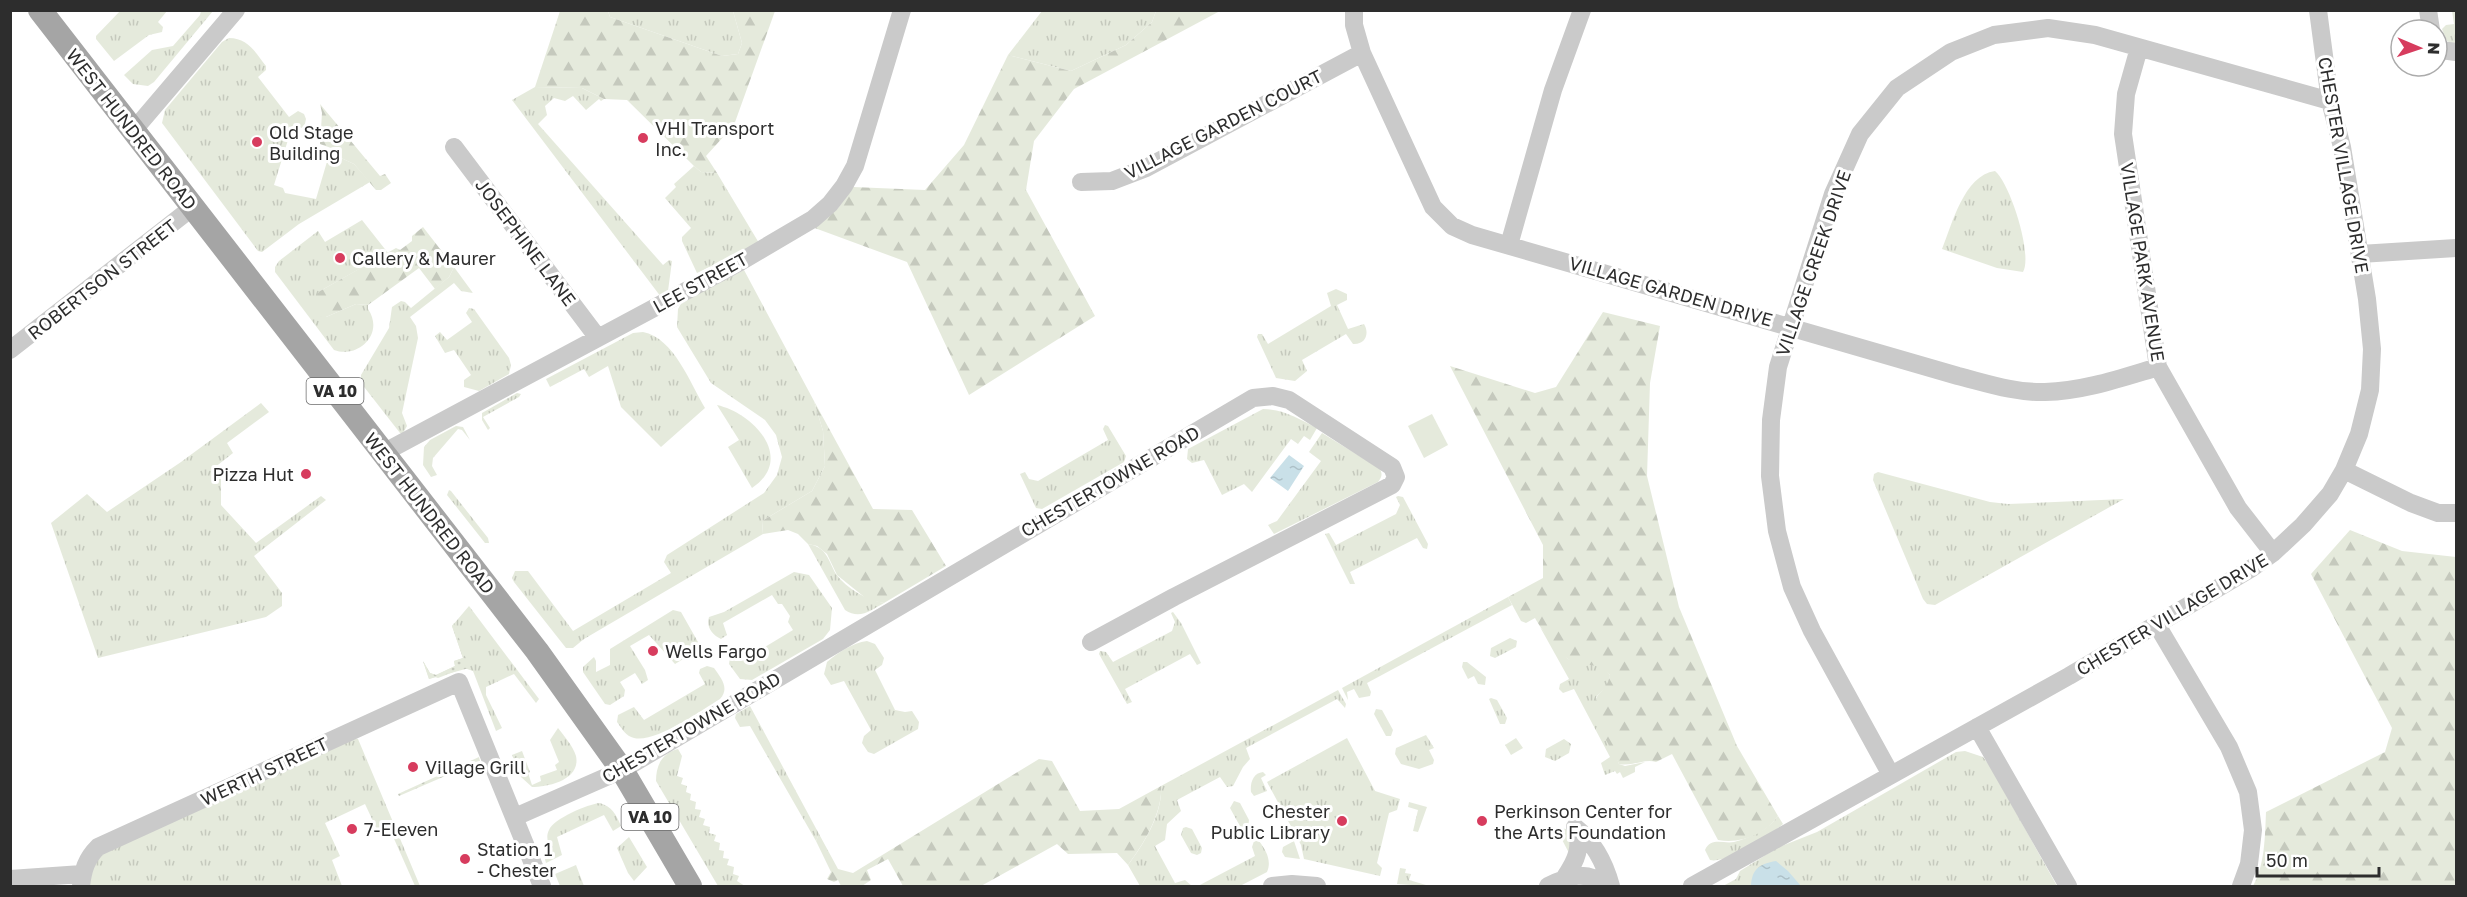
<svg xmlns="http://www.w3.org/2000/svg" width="2467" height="897" font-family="'Golos Text',sans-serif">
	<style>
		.grass { fill: url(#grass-tufts) }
		.forest { fill: url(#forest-firs) }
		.park { fill: #e5eadc }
		.garden { fill: url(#garden-dots) }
		.water { fill: url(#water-ripples) }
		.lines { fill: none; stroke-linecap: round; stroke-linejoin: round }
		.minor { stroke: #cacaca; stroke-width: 18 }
		.major { stroke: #a5a5a5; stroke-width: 24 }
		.poi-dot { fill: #d73c5e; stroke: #fff; stroke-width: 2 }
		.labels { text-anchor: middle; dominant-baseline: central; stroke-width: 6; stroke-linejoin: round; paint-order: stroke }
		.shield { fill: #fff; stroke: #6c6c6c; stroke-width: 1.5 }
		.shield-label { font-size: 16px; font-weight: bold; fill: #2d2d2d }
		.street-label { font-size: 18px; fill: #2d2d2d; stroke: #fff }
		.poi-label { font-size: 18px; fill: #2d2d2d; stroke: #fff; text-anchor: start }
	</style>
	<defs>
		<pattern id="grass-tufts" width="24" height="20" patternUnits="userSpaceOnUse" patternTransform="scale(1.5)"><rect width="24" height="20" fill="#e5eadc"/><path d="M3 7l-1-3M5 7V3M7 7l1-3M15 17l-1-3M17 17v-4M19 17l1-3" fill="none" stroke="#c5c9bd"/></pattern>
		<pattern id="forest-firs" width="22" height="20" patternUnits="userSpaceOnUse" patternTransform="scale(1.5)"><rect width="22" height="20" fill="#e5eadc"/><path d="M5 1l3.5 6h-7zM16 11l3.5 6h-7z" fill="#c5c9bd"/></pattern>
		<pattern id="garden-dots" width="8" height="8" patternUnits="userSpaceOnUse" patternTransform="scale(1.5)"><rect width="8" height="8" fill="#e5eadc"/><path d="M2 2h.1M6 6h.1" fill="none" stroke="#c5c9bd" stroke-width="1.8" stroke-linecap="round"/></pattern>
		<pattern id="water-ripples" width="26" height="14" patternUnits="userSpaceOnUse" patternTransform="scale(1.5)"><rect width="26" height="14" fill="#c9e0e8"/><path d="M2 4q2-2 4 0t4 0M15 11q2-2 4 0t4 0" fill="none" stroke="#adc0c7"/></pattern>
	</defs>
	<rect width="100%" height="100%" fill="#fff"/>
	<path class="grass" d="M121,10l46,1 -9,11 5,5 -1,5 -13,3 -35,26 -18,-22v-3z
		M201,11h12l-59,71 -6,4 -15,-2 -9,-9 28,-25 21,-4 27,-31z
		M608,11h125l9,32 -4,11 -16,2 -112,-39z
		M1042,11h114l-4,11 -26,23 -55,26 -63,-16z
		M2452,11h4v34l-9,-4 -5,-12 4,-4 8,-1z
		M229,38c19,0 27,15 37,28v4l-8,7 31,40 9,-6 6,3 2,5 -2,9 -12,-1 -18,58 9,3 2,5 31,6 15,-51 8,9 15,7 16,18 -71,42 -37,28 -4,-1 -96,-128 3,-13 57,-68z
		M535,87l47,1 22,11 -3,2 -2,-2 -13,11 -13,-14 -8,5 -11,-3 -9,8 2,9 -9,9 125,141 6,-5 3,1 -4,30 -7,6 -149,-197z
		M694,166l7,6 16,1 42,70 -62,30 -15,-32v-4l9,-9 -26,-30 11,-11 -2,-3z
		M1995,171c15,12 38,84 28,101l-26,-4 -55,-19c10,-24 22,-74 53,-78z
		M362,220l26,33 -68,38 6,26 30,-13 12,1v4c17,25 -10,50 -34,41l-59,-78v-5l4,-6 39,-30 7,11z
		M454,267l19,26 -12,-2 -7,-8 -44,34 6,9 2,12 -16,75 5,13 -4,7h-3l-39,-50v-8l28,-47 3,-21 9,-6 4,1 6,6 38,-31z
		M744,270l70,131 9,30 2,35 -13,25 -50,30 1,13 -179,105 -11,9h-7l-52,-66 -2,-4 3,-7h13l45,60 98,-58 -7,-11 3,-7 97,-62 13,-18 5,-18 -6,-22 -11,-15 -54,-37 -34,-56 1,-18 4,-7z
		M1336,289l11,5v6l-10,5 11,24 16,-5c6,10 1,21 -11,20l-7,-10 -44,26 5,11 -12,10 -19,-3 -19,-41 1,-3h4l6,10 63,-38 -4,-13z
		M469,308l5,1 35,49 2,7 -2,9 -30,17 -15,-4v-7l7,-5 -17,-25 -9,3 -10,-17 5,-4 7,8 25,-18 -6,-9z
		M643,332c31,6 47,51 62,76l-44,39 -40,-40 -13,-41 -19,11 -5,-8 -34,18 -4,-8 87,-46z
		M517,393l4,1 -2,3 -36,20 7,11 -2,2 -6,-10v-7z
		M261,403l8,9 -42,31 6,10 -19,15 7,11v26l35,38 65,-47 5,4 -72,56 28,37v13l-16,11 -168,41 -47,-135 36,-29 20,18 74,-50z
		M717,405c36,8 79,53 35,83l-24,-41 11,-7z
		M1263,409c21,0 36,10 54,19l-7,12 -6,-4 -6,8 -7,-5 -39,53 -8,-8 -22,11 -18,-35 -12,3 -5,-4 1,-10z
		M1105,425l3,1 18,30 -2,6 -82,47 -6,-1 -16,-34 5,-2 4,7 9,2 70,-41 -5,-11z
		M456,426l7,1 7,13 -8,-10 -4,-1 -25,29 -1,8 5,9 -6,2 -8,-12 1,-18 6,-7z
		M1322,433l57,35c4,5 3,9 -1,14l-104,52 -6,-9 9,-4 44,-60 -12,-9z
		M1878,472l112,30 18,2 116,-5 -189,106 -8,-1 -4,-5 -50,-119 1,-6z
		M449,490l2,1 37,47 1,5h-4l-38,-48z
		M1398,496l5,1 25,47 -1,5 -4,-1 -6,-10 -67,34 5,12h-5l-25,-50 4,-1 7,12 60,-31 4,-9 -4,-8z
		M808,544c19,3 20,16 28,30 11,15 31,26 48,29 -13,7 -24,17 -39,7z
		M794,572l15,3 23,33 -2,22 -7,9 -71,41 -12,-1 -11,-15 2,-13 6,-1 8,9 48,-29 -5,-8 2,-6 -8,-12h-4l-6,-9 -49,28 4,12 -6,4c-9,-4 -15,-12 -12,-22l15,-5z
		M1508,597l4,8 -145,78 4,9 -1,4 -11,2 -5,-9 -7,3 1,8 -6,-12z
		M469,606l70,93 -3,4 -22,-29 -28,13v8l16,33 -6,3 -23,-60 -9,-3 -26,10 -3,-1 -6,2 -6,-18 7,12 6,2 19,-9 -1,-5 9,-3 -11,-32z
		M673,610l8,2 17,30v8l-23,14 -26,-29 -19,11 15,24 3,10 -6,4 -7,-11 -15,9 5,8 -1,6 -14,9 -5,-1 -22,-32v-5l11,-10 2,4v11l14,-7v-16z
		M1173,612l8,11 20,40 -4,2 -7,-11 -65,35 7,13 -5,2 -28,-50 1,-3 6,1 7,10 59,-31 3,-9 -4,-9z
		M1540,627l28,32 36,8 6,8 -1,9 -13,13 23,67 6,2 20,-4 -10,5v5l-12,6 -3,-6 -3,2 -2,-3 -10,4 -4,-12 9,-6 -36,-68 -11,4 -4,-4 1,-5 9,-5z
		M1510,638l7,3 -1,6 -21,11 -5,-2 1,-8z
		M867,641l8,3 9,14 -2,7 -7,5 20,40 10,2 7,-1 7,11 -1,7 -44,25 -6,-2 -6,-9 2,-7 7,-6 -27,-49 -13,4 -7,-11 3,-12c12,-10 25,-19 40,-21z
		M1463,662h4l19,15 -1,8 -7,-1 -4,-8 -6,3 -6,-12z
		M707,666l7,2c7,10 16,20 6,31 -20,12 -64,44 -86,39 -8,-2 -12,-9 -17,-16l1,-7 16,-8 10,13 61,-36 -6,-11 1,-4z
		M1338,690l8,14 -1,4 -8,-9 -91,49 4,11 -7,8 -10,19 -6,1 -7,-10 -43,23 4,11 -14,13 -2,16 -10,6 20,37 10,-3 7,6h-52l-12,-21c16,-21 35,-52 33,-79z
		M1491,698l6,2 10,18 -2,6h-5l-11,-25z
		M750,706l69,128 -3,7 -66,-115 -10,1 -5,-9 1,-4z
		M1376,709l6,1 11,20 -2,6h-5l-12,-22z
		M558,728c6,8 15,18 18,28 5,24 -28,31 -44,31l-11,-10 -9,-22 10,-4 8,21 -2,1 4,12 9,-4 -1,-5 17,-6 -2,-5 4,-3 -9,-22z
		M1426,735l8,13 -5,2 5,10 -1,4 -14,5 -18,-5 -6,-10 1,-6z
		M351,738l7,1 62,147h-5l-24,-54 -11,4 -15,-32 -40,19 15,33 -8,4 10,26h-260l8,-30z
		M1347,738l28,53 25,8 -3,11 -8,3 -12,50 5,5 -2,8 -76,-17 -3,-14 -34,-63z
		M1516,738l7,10 -12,7 -6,-10z
		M1564,739l7,5 -2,9 -14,8 -10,-4 1,-8z
		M678,749l4,7 -5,20 6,2 -2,6 6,2 -1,6 5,2 -1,6 6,2 -1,7 6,1 -2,7 6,2 -2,6 7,2 -1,6 7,2 -2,6 6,2 -1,7 5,1 -1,7 6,1 -2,6 7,2 -1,7 6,2 -2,5 8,5h-27l-62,-105c0,-16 6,-28 22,-32z
		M1965,751l18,6 7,9 67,120h-334l13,-7 4,-8 37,-23 40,-16 139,-80z
		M1263,772l3,3 -5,3 6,13 -13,5 -3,-4c-1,-9 2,-19 12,-20z
		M1234,801l6,2 9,17 -1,8h-7l-11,-20z
		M1409,802l18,5 -9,25 -5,-1 5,-21 -10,-3z
		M600,803c12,4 16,11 21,23l-8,5 -9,-16 -47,22 5,18 -16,8 -2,-7 7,-2c-2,-8 -6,-17 -2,-24 4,-11 39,-26 51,-27z
		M1778,816l5,8c-13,12 -55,40 -73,36l-5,-10c6,-13 18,-6 29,-8 16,-4 35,-13 44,-26z
		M1186,827l6,2 10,19 -1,5 -4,2 -6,-2 -10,-18 2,-7z
		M1559,828l7,1 4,7v19l-13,-25z
		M629,837l18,30 -13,14 -6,-8 -11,-25z
		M1254,841h5c7,9 13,20 8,31l-27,14h-42l57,-30 -3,-9z
		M1294,841l6,18 -15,-2 -3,-5 1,-5z
		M576,865l8,21h-24l-5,-12z
		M1400,868l6,1 -1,4 6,1 -2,6 17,5 -1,1 -28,-2z"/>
	<path class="forest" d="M560,11h48l2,6 112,39 16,-2 4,-11 -9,-32h42l-41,114 -28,31 11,17 -16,-1 -7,-6 -67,-66 -23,-1 -22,-11 -47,-1z
		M1156,11h64l-146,78 -40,52 -8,49 69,126 -126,79 -62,-133 -95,-35 26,-19 15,-21 72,3 39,-45 44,-90 63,16 55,-26 26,-23z
		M320,104l60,72 5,-2 6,9 -10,7h-5l-22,-26 -15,-7 -8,-9 -11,-4 2,-31z
		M423,227l31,40 -5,10 -14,12 -16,-21 -51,37 -12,-1 -30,13 -7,-1 -7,-7v-9l8,-9 76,-43 4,2 12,-9v-5z
		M1603,312l57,14 -10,57 -3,93 32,131 58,139 41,70c-14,19 -37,28 -60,24l-46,-86 -16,8c-11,-4 -25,5 -37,2 -6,-16 -30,-45 -25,-61 4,-12 14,-14 16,-28 -12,-15 -29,-7 -42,-16 -11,-8 -27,-30 -33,-41l-9,5 -5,-2 -13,-24 35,-19v-33l-93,-179 85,27 21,-6z
		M814,401l59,108 39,1 34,56 -62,37 -16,-3 -31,-25 -10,-21 -10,-8 -9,-2 -10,-10 -10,-4 -25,4 -1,-13 50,-30 13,-25 -2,-35z
		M2350,530l52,21 54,6v329h-203c12,-21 12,-50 13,-74l119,-60 7,-24 -81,-154z
		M1039,759l13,2 28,50 39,-2 42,-23c2,26 -17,58 -33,79l-11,-12 -49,1 -11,-10 -76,42h-78l-15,-27 -21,11 4,10 -9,6h-21l-3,-6 -4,2 -7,-3 4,-7 -15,-31 3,-7 19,35 15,4z"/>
	<path class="park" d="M1432,414l16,31 -24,13 -16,-32z"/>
	<path class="garden" d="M454,623l15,45 -40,11 -6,-18 7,12 6,2 19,-9 -1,-5 9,-3 -11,-32z
		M479,757l1,4 -81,35 -1,-2z"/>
	<path class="water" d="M1289,455l15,11 -16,25 -18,-13z
		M1776,861l12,10 13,15h-50c1,-17 8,-22 25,-25z"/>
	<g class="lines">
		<path class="minor" d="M1354,10v15l8,28 71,154 19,19 20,9 486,141c28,7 57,17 87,16 39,-1 76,-14 113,-25
			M2428,10l3,20
			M2437,46l4,4 15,2
			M2139,48l-13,46 -3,40 35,233 80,141 35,45
			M133,131l103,-121
			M454,147l144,191
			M1081,182l31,-1 34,-13 216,-115
			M1509,245l44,-155 29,-80
			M2360,254l96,-6
			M10,350l183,-143
			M383,453l357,-191 73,-43 17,-15 14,-18 11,-20 47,-156
			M2344,470l67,33 27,10h18
			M2157,625l72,122 19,45 5,38 -4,34 -8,22
			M1977,727l91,159
			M1891,775l-79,-144 -20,-44 -15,-56 -7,-55 1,-56 7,-53 55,-173 27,-60 37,-46 54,-36 43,-17 54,-7 47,7 235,66
			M515,817l107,-47 631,-372 20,-2 16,4 103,67 4,10 -4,8 -218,112 -83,45
			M1575,827c19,15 30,37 36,59
			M1565,877c11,-16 18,-31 10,-50
			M10,879l72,-5
			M81,886c2,-16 5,-27 17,-39l361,-165 83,204
			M1272,886l20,-2 25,2
			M1548,886c20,-10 39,-17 58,0
			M1692,886l377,-210 183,-108 21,-15 30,-28 27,-31 14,-24 15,-36 11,-44 2,-41 -5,-50 -25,-152 -12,-46 -12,-91"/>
		<path class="major" d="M40,10l497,641 85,119 68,116"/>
	</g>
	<g class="poi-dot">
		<circle cx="643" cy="138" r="6"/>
		<circle cx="257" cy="142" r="6"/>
		<circle cx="340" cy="258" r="6"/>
		<circle cx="306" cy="474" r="6"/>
		<circle cx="653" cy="651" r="6"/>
		<circle cx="413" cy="767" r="6"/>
		<circle cx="1342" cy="821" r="6"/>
		<circle cx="1482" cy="821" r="6"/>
		<circle cx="352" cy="829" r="6"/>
		<circle cx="465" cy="859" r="6"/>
	</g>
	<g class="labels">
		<g class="shield">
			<rect x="306.5" y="378" width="57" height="26" rx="4.5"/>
			<rect x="621.5" y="804" width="57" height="26" rx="4.5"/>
		</g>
		<g class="shield-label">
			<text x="335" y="391">VA 10</text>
			<text x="650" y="817">VA 10</text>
		</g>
		<g class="street-label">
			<text transform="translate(1223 124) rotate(-27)">VILLAGE GARDEN COURT</text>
			<text transform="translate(132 129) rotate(52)">WEST HUNDRED ROAD</text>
			<text transform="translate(2344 165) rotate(80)">CHESTER VILLAGE DRIVE</text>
			<text transform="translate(526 242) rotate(53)">JOSEPHINE LANE</text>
			<text transform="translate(2143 262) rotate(81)">VILLAGE PARK AVENUE</text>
			<text transform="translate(1813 263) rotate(-71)">VILLAGE CREEK DRIVE</text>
			<text transform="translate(102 279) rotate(-38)">ROBERTSON STREET</text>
			<text transform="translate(700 282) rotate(-29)">LEE STREET</text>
			<text transform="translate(1671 291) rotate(16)">VILLAGE GARDEN DRIVE</text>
			<text transform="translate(1110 481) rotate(-30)">CHESTERTOWNE ROAD</text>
			<text transform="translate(430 513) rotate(52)">WEST HUNDRED ROAD</text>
			<text transform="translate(2172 614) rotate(-31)">CHESTER VILLAGE DRIVE</text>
			<text transform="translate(691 727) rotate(-30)">CHESTERTOWNE ROAD</text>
			<text transform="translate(264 771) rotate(-25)">WERTH STREET</text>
		</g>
		<g class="poi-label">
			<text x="655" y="128">VHI Transport<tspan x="655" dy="21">Inc.</tspan></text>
			<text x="269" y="132">Old Stage<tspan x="269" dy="21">Building</tspan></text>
			<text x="352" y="258">Callery &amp; Maurer</text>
			<text x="294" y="474" text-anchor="end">Pizza Hut</text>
			<text x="665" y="651">Wells Fargo</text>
			<text x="425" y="767">Village Grill</text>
			<text x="1330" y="811" text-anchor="end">Chester<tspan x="1330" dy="21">Public Library</tspan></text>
			<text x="1494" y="811">Perkinson Center for<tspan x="1494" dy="21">the Arts Foundation</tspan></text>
			<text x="364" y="829">7-Eleven</text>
			<text x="477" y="849">Station 1<tspan x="477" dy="21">- Chester</tspan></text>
		</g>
	</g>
	<rect width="2467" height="897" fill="none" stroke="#2d2d2d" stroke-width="24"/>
	<g transform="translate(2419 48) rotate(92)"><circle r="28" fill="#ffffff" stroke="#ababab" stroke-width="1.5"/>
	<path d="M0-4.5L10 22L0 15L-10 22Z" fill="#d73c5e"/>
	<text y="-9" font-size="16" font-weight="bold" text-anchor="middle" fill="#2d2d2d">N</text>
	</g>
	<path d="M2257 867v9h122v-9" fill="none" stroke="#2d2d2d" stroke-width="3"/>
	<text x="2266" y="867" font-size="18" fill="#2d2d2d" stroke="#ffffff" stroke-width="4.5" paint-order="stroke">50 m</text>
</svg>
